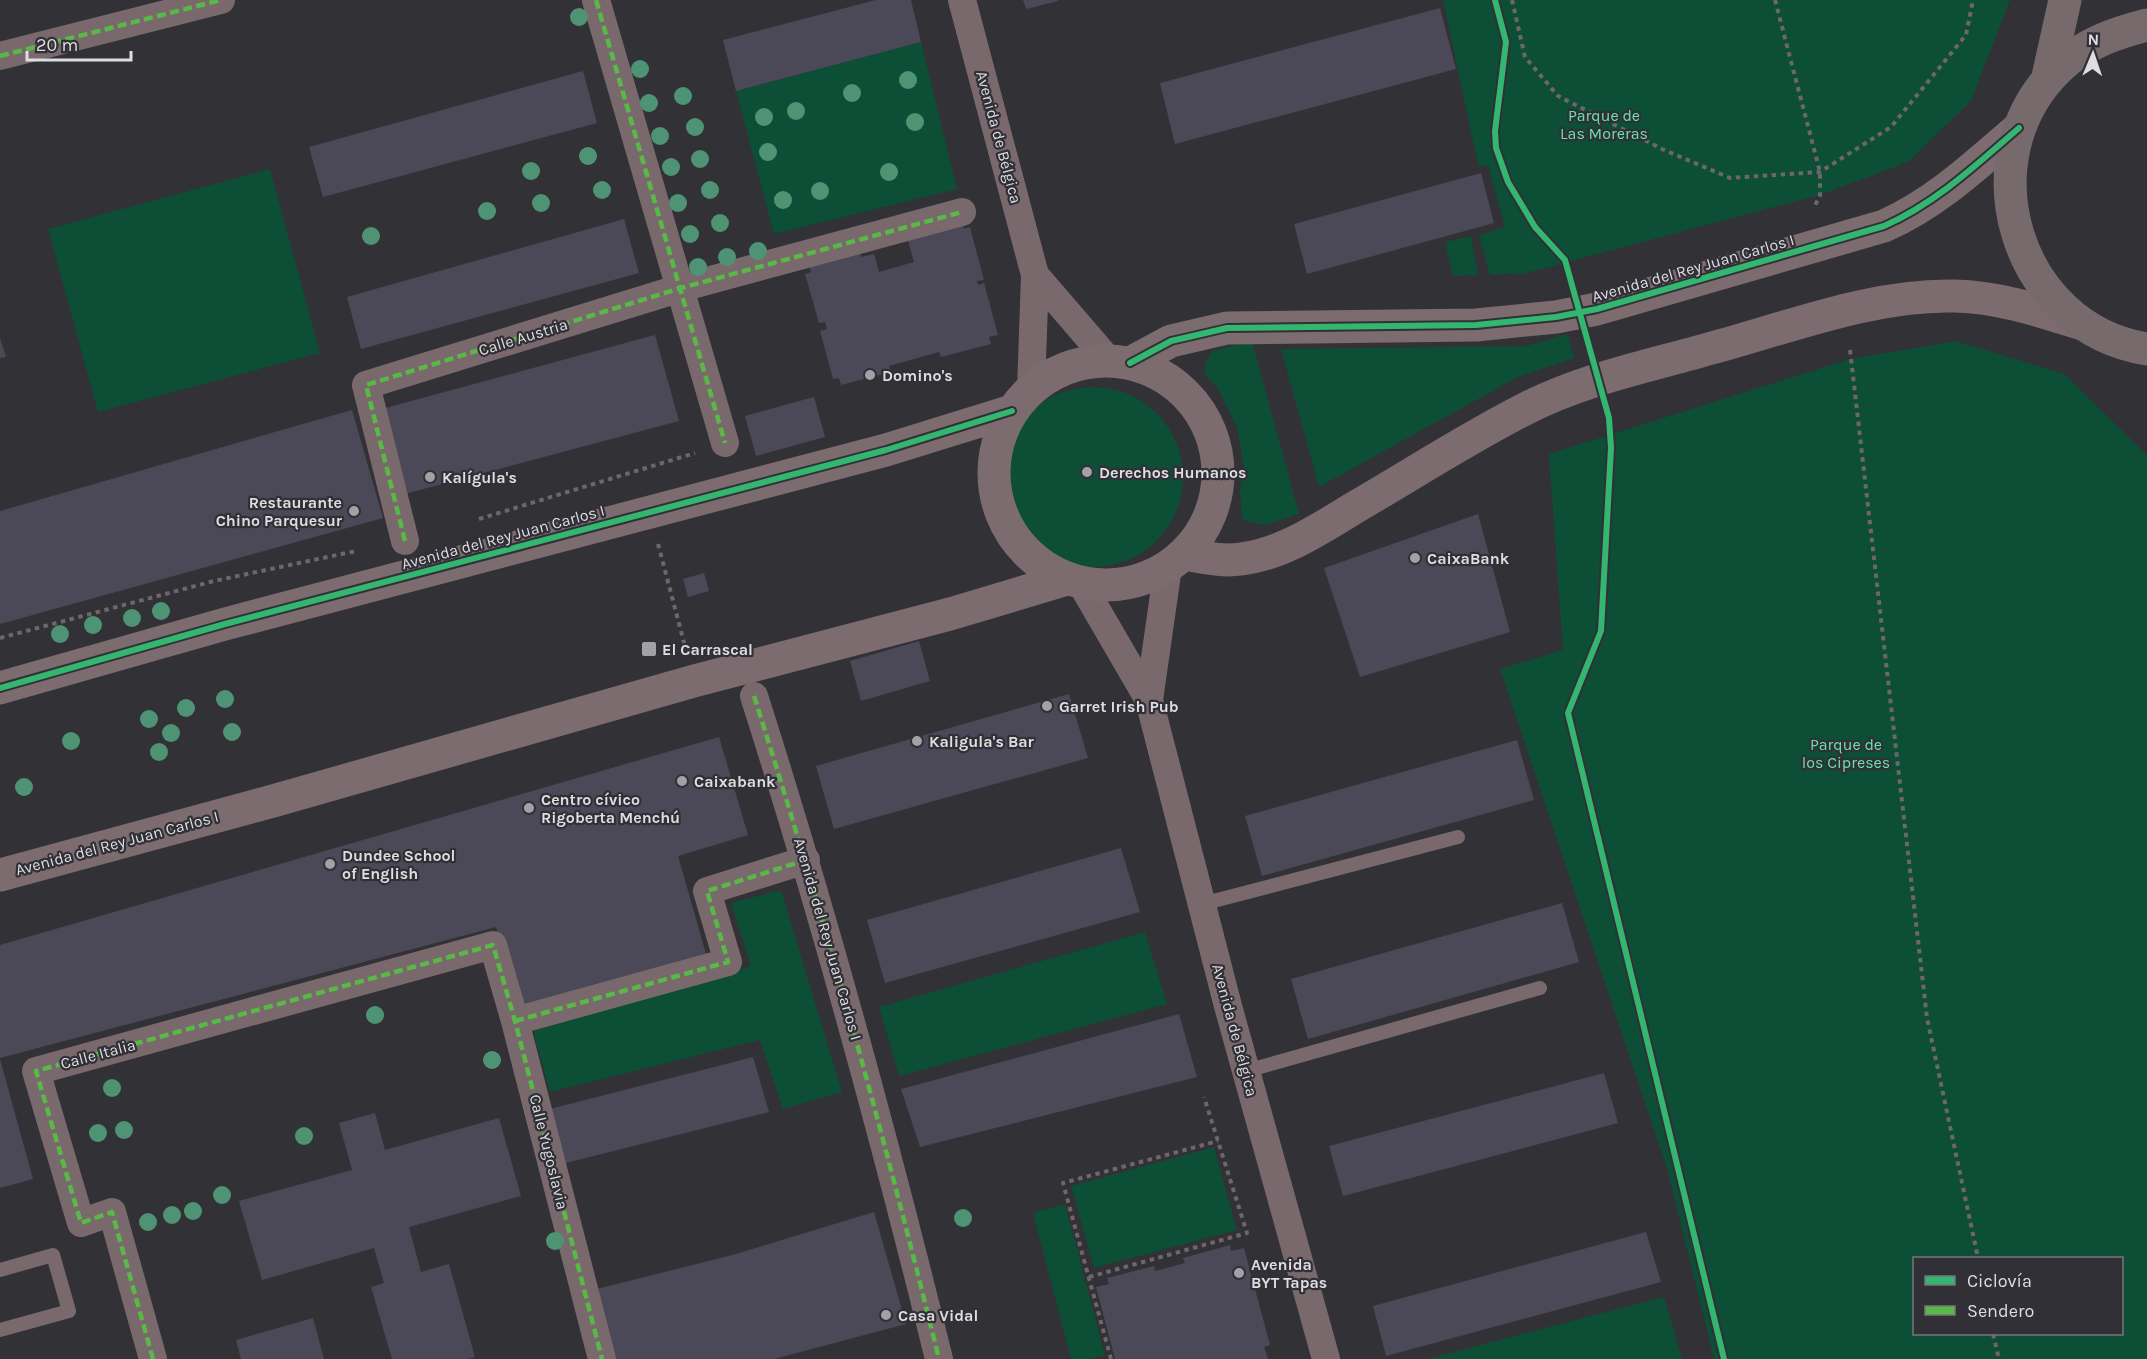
<svg xmlns="http://www.w3.org/2000/svg" width="2147" height="1359" font-family="Karla,sans-serif">
	<style>
		.green { fill: #0d4e36; fill-rule: evenodd }
		.building { fill: #4b4957 }
		.lines { fill: none; stroke-linecap: round; stroke-linejoin: round }
		.path { stroke: #6f6669; stroke-width: 4; stroke-dasharray: 4.5 4.5; stroke-linecap: butt }
		.lane { stroke: #79696d; stroke-width: 14 }
		.street { stroke: #79696d; stroke-width: 28 }
		.secondary { stroke: #7c6c6f; stroke-width: 33 }
		.primary { stroke: #766a6d; stroke-width: 33 }
		.quiet { stroke: #58b947; stroke-width: 4.5; stroke-dasharray: 9 4.5; stroke-linecap: butt }
		.cycleway-casing { stroke: #313037; stroke-width: 10 }
		.cycleway { stroke: #33b770; stroke-width: 6 }
		.tree { fill: #4f9375 }
		.poi-dot { fill: #a2a1a6; stroke: #313037; stroke-width: 2 }
		.labels { text-anchor: middle; dominant-baseline: central; stroke-width: 4.5; stroke-linejoin: round; paint-order: stroke }
		.park-label { font-size: 16px; fill: #66e4a9; stroke: #313037 }
		.street-label { font-size: 16px; fill: #dedee2; stroke: #313037 }
		.poi-label { font-size: 16px; font-weight: bold; fill: #dedee2; stroke: #313037; text-anchor: start }
	</style>
	<rect width="100%" height="100%" fill="#323136"/>
	<path class="green" d="M1443,0h567l-39,101 -63,61 -88,33 -302,80 -1,-2 -27,2 -11,-40 26,-8 -17,-62 -9,2 -5,-21z
		M921,42l36,147 -183,45 -38,-143z
		M270,169l50,184 -222,59 -50,-183z
		M1471,236l7,39 -25,1 -8,-34z
		M1568,334l6,24 -56,19 -199,110 -38,-138 246,-3z
		M1252,341l47,173 -34,11 -23,-5 -2,-30 4,-23 -7,-40 -20,-40 -13,-14 2,-11 6,-11z
		M1956,341l108,33 83,81v904h-433l-47,-191 -167,-499 63,-19 -14,-196 301,-95zM1914,1258h208v76h-208z
		M1003 477a90 90 0 1 1 180 0a90 90 0 1 1-180 0Z
		M781,890l61,202 -59,17 -23,-69 -210,52 -18,-65 219,-61 -20,-63z
		M1145,932l22,72 -268,72 -20,-69z
		M1214,1147l23,83 -143,38 -23,-82z
		M1065,1204l40,151 -15,4h-19l-38,-146z
		M1664,1297l18,62h-255z"/>
	<path class="building" d="M876,0h35l10,42 -185,49 -13,-51z
		M1023,0h35v1l-32,8z
		M1440,8l16,61 -281,75 -15,-61z
		M583,71l14,52 -274,74 -14,-50z
		M1481,173l13,50 -187,51 -13,-50z
		M624,219l15,54 -278,76 -14,-52z
		M962,222l2,7 6,-2 14,53 -7,1 1,4 6,-2 14,52 -9,2 2,7 -50,13 -2,-5 -50,14 2,6 -50,13 -2,-7 -6,1 -13,-48 7,-2 -2,-7 -6,1 -14,-49 6,-2 -2,-6 51,-13 1,4 13,-3 5,18 35,-10 -7,-25z
		M655,335l24,86 -278,74 -23,-85z
		M0,338l6,19 -6,1z
		M814,397l11,40 -69,19 -11,-40z
		M352,410l31,108 -383,106v-113z
		M1478,514l32,118 -150,45 -36,-109z
		M704,573l5,18 -21,6 -5,-18z
		M919,641l11,40 -69,20 -11,-40z
		M1069,694l19,64 -254,71 -18,-63z
		M719,737l29,98 -70,21 28,98 -186,54 -24,-81 -496,131v-113z
		M1517,740l17,60 -272,76 -17,-60z
		M1121,848l19,64 -255,71 -18,-63z
		M1562,903l17,59 -271,77 -17,-60z
		M1179,1014l18,63 -277,70 -19,-58z
		M753,1057l16,55 -203,51 -16,-54z
		M0,1059l33,120 -33,9z
		M1604,1073l14,50 -275,73 -14,-50z
		M375,1113l10,37 114,-32 22,78 -112,31 12,45 28,-8 26,93 -8,2h-75l-21,-72 13,-4 -10,-35 -112,32 -23,-79 113,-31 -13,-47z
		M874,1212l32,112 -132,35h-159l-18,-70 139,-35z
		M1646,1232l15,50 -275,74 -13,-50z
		M1230,1245l1,6 13,-3 26,97 -6,2 4,12h-153l-19,-72 13,-3 -2,-6 47,-12 1,5 30,-8 -2,-5z
		M313,1318l11,41h-83l-5,-19z"/>
	<g class="lines">
		<path class="path" d="M1512,0l13,57 33,39 104,53 68,29 90,-6 71,-45 75,-92 7,-35
			M1775,0l45,172v23l-6,13
			M1850,350l77,668 51,240
			M479,519l216,-66
			M658,544l28,106
			M0,638l214,-57 142,-30
			M1089,1277l158,-44 -43,-136
			M1993,1334l6,25
			M1111,1359l-48,-176 155,-42"/>
		<path class="lane" d="M1202,904l256,-67
			M1246,1071l294,-83
			M0,1270l53,-15 16,56 -69,19"/>
		<path class="street" d="M596,0l129,443
			M962,0l73,275 -4,115
			M0,56l221,-56
			M1035,275l74,86
			M405,541l-39,-156 315,-97 281,-76
			M1081,583l68,117 79,306 98,353
			M754,696c70,219 130,440 185,663
			M1149,700l19,-133
			M515,1021l213,-59 -21,-71 99,-31
			M153,1359l-41,-147 -31,11 -45,-152 457,-126 22,76 87,338"/>
		<path class="secondary" d="M994 473a112 112 0 1 1 224 0a112 112 0 1 1-224 0Z
			M1130,363l41,-22 56,-13 249,-3 80,-8 41,-8 287,-83c52,-23 92,-61 135,-98
			M1184,554c19,3 38,8 57,5 43,-5 81,-32 118,-54 55,-32 109,-67 166,-96 58,-30 124,-43 187,-61 78,-21 161,-54 243,-52 44,1 86,15 127,28
			M0,688l225,-64 661,-174 126,-39
			M0,875l273,-74 421,-120 256,-67 117,-35"/>
		<path class="primary" d="M2147,25c-31,8 -61,18 -86,41 -98,91 -46,262 86,283
			M2047,81l18,-81"/>
		<path class="quiet" d="M596,0l129,443
			M0,56l221,-56
			M405,541l-39,-156 315,-97 281,-76
			M754,696c70,219 130,440 185,663
			M515,1021l213,-59 -21,-71 99,-31
			M153,1359l-41,-147 -31,11 -45,-152 457,-126 22,76 87,338"/>
		<defs>
			<path id="cycleway" d="M1495,0l11,42 -11,89 1,17 12,34 27,45 30,33 44,158 2,30 -10,183 -33,82 156,646
				M1130,363l41,-22 56,-13 249,-3 80,-8 41,-8 287,-83c52,-23 92,-61 135,-98
				M0,688l225,-64 661,-174 126,-39"/>
		</defs>
		<use href="#cycleway" class="cycleway-casing"/>
		<use href="#cycleway" class="cycleway"/>
	</g>
	<g class="tree">
		<circle cx="579" cy="17" r="9"/>
		<circle cx="640" cy="69" r="9"/>
		<circle cx="908" cy="80" r="9"/>
		<circle cx="852" cy="93" r="9"/>
		<circle cx="683" cy="96" r="9"/>
		<circle cx="649" cy="103" r="9"/>
		<circle cx="796" cy="111" r="9"/>
		<circle cx="764" cy="117" r="9"/>
		<circle cx="915" cy="122" r="9"/>
		<circle cx="695" cy="127" r="9"/>
		<circle cx="660" cy="136" r="9"/>
		<circle cx="768" cy="152" r="9"/>
		<circle cx="588" cy="156" r="9"/>
		<circle cx="700" cy="159" r="9"/>
		<circle cx="671" cy="167" r="9"/>
		<circle cx="531" cy="171" r="9"/>
		<circle cx="889" cy="172" r="9"/>
		<circle cx="602" cy="190" r="9"/>
		<circle cx="710" cy="190" r="9"/>
		<circle cx="820" cy="191" r="9"/>
		<circle cx="783" cy="200" r="9"/>
		<circle cx="541" cy="203" r="9"/>
		<circle cx="678" cy="203" r="9"/>
		<circle cx="487" cy="211" r="9"/>
		<circle cx="720" cy="223" r="9"/>
		<circle cx="690" cy="234" r="9"/>
		<circle cx="371" cy="236" r="9"/>
		<circle cx="758" cy="251" r="9"/>
		<circle cx="727" cy="257" r="9"/>
		<circle cx="698" cy="267" r="9"/>
		<circle cx="161" cy="611" r="9"/>
		<circle cx="132" cy="618" r="9"/>
		<circle cx="93" cy="625" r="9"/>
		<circle cx="60" cy="634" r="9"/>
		<circle cx="225" cy="699" r="9"/>
		<circle cx="186" cy="708" r="9"/>
		<circle cx="149" cy="719" r="9"/>
		<circle cx="232" cy="732" r="9"/>
		<circle cx="171" cy="733" r="9"/>
		<circle cx="71" cy="741" r="9"/>
		<circle cx="159" cy="752" r="9"/>
		<circle cx="24" cy="787" r="9"/>
		<circle cx="375" cy="1015" r="9"/>
		<circle cx="492" cy="1060" r="9"/>
		<circle cx="112" cy="1088" r="9"/>
		<circle cx="124" cy="1130" r="9"/>
		<circle cx="98" cy="1133" r="9"/>
		<circle cx="304" cy="1136" r="9"/>
		<circle cx="222" cy="1195" r="9"/>
		<circle cx="193" cy="1211" r="9"/>
		<circle cx="172" cy="1215" r="9"/>
		<circle cx="963" cy="1218" r="9"/>
		<circle cx="148" cy="1222" r="9"/>
		<circle cx="555" cy="1241" r="9"/>
	</g>
	<g class="poi-dot">
		<circle cx="870" cy="375" r="6"/>
		<circle cx="1087" cy="472" r="6"/>
		<circle cx="430" cy="477" r="6"/>
		<circle cx="354" cy="511" r="6"/>
		<circle cx="1415" cy="558" r="6"/>
		<rect x="641" y="641" width="16" height="16" rx="3"/>
		<circle cx="1047" cy="706" r="6"/>
		<circle cx="917" cy="741" r="6"/>
		<circle cx="682" cy="781" r="6"/>
		<circle cx="529" cy="808" r="6"/>
		<circle cx="330" cy="864" r="6"/>
		<circle cx="1239" cy="1273" r="6"/>
		<circle cx="886" cy="1315" r="6"/>
	</g>
	<g class="labels">
		<g class="park-label">
			<text x="1604" y="115">Parque de<tspan x="1604" dy="18">Las Moreras</tspan></text>
			<text x="1846" y="744">Parque de<tspan x="1846" dy="18">los Cipreses</tspan></text>
		</g>
		<g class="street-label">
			<text transform="translate(999 137) rotate(75)">Avenida de Bélgica</text>
			<text transform="translate(1693 268) rotate(-16)">Avenida del Rey Juan Carlos I</text>
			<text transform="translate(523 337) rotate(-17)">Calle Austria</text>
			<text transform="translate(503 537) rotate(-15)">Avenida del Rey Juan Carlos I</text>
			<text transform="translate(117 843) rotate(-15)">Avenida del Rey Juan Carlos I</text>
			<text transform="translate(828 939) rotate(74)">Avenida del Rey Juan Carlos I</text>
			<text transform="translate(1235 1030) rotate(75)">Avenida de Bélgica</text>
			<text transform="translate(98 1054) rotate(-15)">Calle Italia</text>
			<text transform="translate(549 1152) rotate(76)">Calle Yugoslavia</text>
		</g>
		<g class="poi-label">
			<text x="882" y="375">Domino's</text>
			<text x="1099" y="472">Derechos Humanos</text>
			<text x="442" y="477">Kalígula's</text>
			<text x="342" y="502" text-anchor="end">Restaurante<tspan x="342" dy="18">Chino Parquesur</tspan></text>
			<text x="1427" y="558">CaixaBank</text>
			<text x="662" y="649">El Carrascal</text>
			<text x="1059" y="706">Garret Irish Pub</text>
			<text x="929" y="741">Kaligula's Bar</text>
			<text x="694" y="781">Caixabank</text>
			<text x="541" y="799">Centro cívico<tspan x="541" dy="18">Rigoberta Menchú</tspan></text>
			<text x="342" y="855">Dundee School<tspan x="342" dy="18">of English</tspan></text>
			<text x="1251" y="1264">Avenida<tspan x="1251" dy="18">BYT Tapas</tspan></text>
			<text x="898" y="1315">Casa Vidal</text>
		</g>
	</g>
	<rect x="1913" y="1257" width="210" height="78" fill="#313037" stroke="#76767b" stroke-width="1.5"/>
	<rect x="1925" y="1276" width="30" height="9" fill="#33b770" stroke="#76767b" stroke-width="1.5"/>
	<text x="1967" y="1287" font-size="18" fill="#dedee2">Ciclovía</text>
	<rect x="1925" y="1306" width="30" height="9" fill="#58b947" stroke="#76767b" stroke-width="1.5"/>
	<text x="1967" y="1317" font-size="18" fill="#dedee2">Sendero</text>
	<g transform="translate(2093 54) rotate(2)" stroke="#313037" stroke-width="4.5" paint-order="stroke">
	<path d="M0-4.5L10 22L0 15L-10 22Z" fill="#dedee2"/>
	<text y="-9" font-size="16" font-weight="bold" text-anchor="middle" fill="#dedee2">N</text>
	</g>
	<path d="M27 51v9h104v-9" fill="none" stroke="#dedee2" stroke-width="3"/>
	<text x="36" y="51" font-size="18" fill="#dedee2" stroke="#313037" stroke-width="4.5" paint-order="stroke">20 m</text>
</svg>
